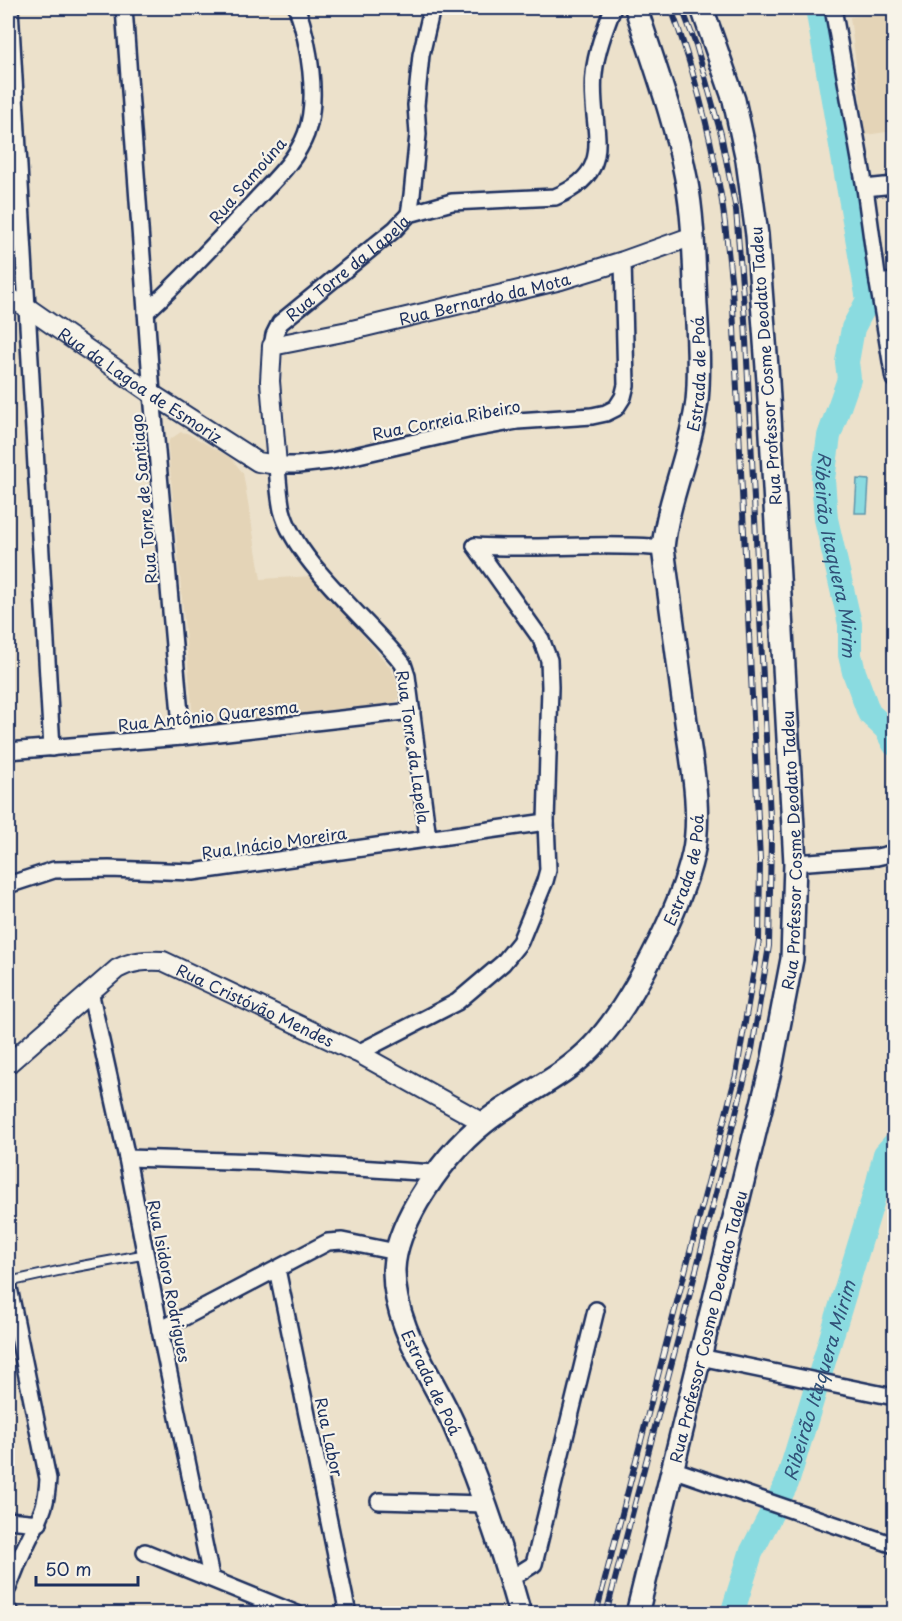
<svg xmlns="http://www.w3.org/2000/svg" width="902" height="1621" font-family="'Playpen Sans',sans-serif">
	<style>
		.built { fill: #e4d4b7 }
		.water { fill: #8adbe0; stroke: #5e96ac; stroke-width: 1.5 }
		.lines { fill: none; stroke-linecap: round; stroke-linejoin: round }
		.river { stroke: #8adbe0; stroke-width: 24 }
		.service-casing { stroke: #1b2f5e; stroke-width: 12 }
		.minor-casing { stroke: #1b2f5e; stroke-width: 20 }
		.tertiary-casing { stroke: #1b2f5e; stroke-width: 22 }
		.secondary-casing { stroke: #1b2f5e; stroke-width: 26 }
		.service { stroke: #f7f3e8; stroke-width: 8 }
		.minor { stroke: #f7f3e8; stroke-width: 15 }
		.tertiary { stroke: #f7f3e8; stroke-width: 18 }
		.secondary { stroke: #f7f3e8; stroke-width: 21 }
		.rail-casing { stroke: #1b2f5e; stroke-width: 6 }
		.rail { stroke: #f7f3e8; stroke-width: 4; stroke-dasharray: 11; stroke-linecap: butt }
		.labels { text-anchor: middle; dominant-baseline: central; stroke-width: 4.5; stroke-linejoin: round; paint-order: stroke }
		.street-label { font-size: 16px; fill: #1b2f5e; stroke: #f7f3e8 }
		.water-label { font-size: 18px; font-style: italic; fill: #315178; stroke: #f7f3e8 }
	</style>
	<rect width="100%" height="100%" fill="#ece1cb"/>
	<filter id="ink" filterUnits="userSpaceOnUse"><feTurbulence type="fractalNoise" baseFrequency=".0167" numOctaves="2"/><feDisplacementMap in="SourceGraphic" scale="12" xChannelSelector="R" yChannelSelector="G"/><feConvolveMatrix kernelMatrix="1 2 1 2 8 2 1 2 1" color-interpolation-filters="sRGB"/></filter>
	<g filter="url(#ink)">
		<path class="built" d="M894,12v119l-29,4 -15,-118z
			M181,432l6,1 44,25 12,15 18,106 52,-3 76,90 6,10 5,19 -2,5 -5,3 -189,25 -8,-3 -3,-7 -25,-271 1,-7z"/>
		<path class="water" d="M857,479l12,1 -2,33h-12z"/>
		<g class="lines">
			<g class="river">
				<path id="s1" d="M817,8l51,292 -15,28 -6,34 2,17 -20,57 -6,43 3,40 24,105v31l4,17 15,41 17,16 8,15"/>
				<path id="s2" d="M732,1614l19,-61 36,-70 89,-293 9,-36 9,-10"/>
			</g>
			<defs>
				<path id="service" d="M8,1282l68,-15 71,-13"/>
				<g id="minor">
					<path d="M10,8l42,740"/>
					<path d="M124,8l28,386 30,343"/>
					<path d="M833,8l32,180 13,95 16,96"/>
					<path d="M865,188l29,-3"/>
					<path d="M409,214l43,-12 103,-5c66,-27 33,-69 39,-123 2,-22 11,-45 19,-66"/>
					<path d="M878,283l16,-2"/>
					<path d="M146,312c38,-34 72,-72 107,-109 18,-20 43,-42 53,-69 13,-35 3,-91 -9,-126"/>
					<path id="s3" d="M272,346l2,-11 6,-12 115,-94 14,-15 3,-19 6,-61 -2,-29 5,-50 11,-47"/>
					<path d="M475,546c63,4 126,-4 188,2"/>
					<path d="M8,751l174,-14 230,-26"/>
					<path d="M428,838l-21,-162 -4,-12c-33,-43 -108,-102 -121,-154 -3,-14 -4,-30 -5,-45h21l34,-4 140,-32 45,-8 75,-5 14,-3 10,-5 7,-11 3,-12 -3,-124"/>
					<path d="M795,863l82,-6 17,-4"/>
					<path d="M8,885l46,-15 55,-1 84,3 353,-50"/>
					<path d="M90,991l37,167 33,172 51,247"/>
					<path d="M358,1053l99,-51 46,-39 17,-21 25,-61 3,-11 -2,-48 4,-135 -1,-27 -8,-21 -66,-93"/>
					<path d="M127,1158l138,4 170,11"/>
					<path d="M277,1269l71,345"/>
					<path d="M8,1283l40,196c-2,31 -7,35 -20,62 -8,15 -14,32 -20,47"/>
					<path d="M160,1330l168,-88 14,-1 54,11"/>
					<path d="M700,1357l194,40"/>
					<path d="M672,1469l222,76"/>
					<path d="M379,1501l105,3"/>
					<path d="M8,1520l31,3"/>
					<path d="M145,1552l152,62"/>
					<path d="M510,1579l24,-15 62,-254"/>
					<path d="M8,1611l4,3"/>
				</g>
				<g id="tertiary">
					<path id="s4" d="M8,297l20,11 124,86 106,68 19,3 -7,-84 2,-35 76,-15 213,-51 62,-19 70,-25"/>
					<path id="s5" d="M8,1064l109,-95c15,-8 29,-9 46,-8l195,92 126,70"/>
				</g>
				<g id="secondary">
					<path id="s6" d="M520,1614c-18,-64 -40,-129 -66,-189 -22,-50 -61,-98 -60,-156 1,-23 13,-49 24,-68 18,-30 38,-56 66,-78 35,-28 78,-44 109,-77 37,-39 88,-138 100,-192 9,-40 -1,-91 -7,-132 -8,-58 -15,-116 -23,-174 5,-50 28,-96 34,-147 3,-31 1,-64 -1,-95 -2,-43 -2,-86 -10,-128 -11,-58 -32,-114 -50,-170"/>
					<path id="s7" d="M637,1614l135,-551 20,-104 3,-96 -27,-482 -11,-146 -10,-75 -13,-60 -32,-92"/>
				</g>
			</defs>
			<use href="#service" class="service-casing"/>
			<use href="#minor" class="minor-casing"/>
			<use href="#tertiary" class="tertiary-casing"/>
			<use href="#secondary" class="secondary-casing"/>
			<use href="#service" class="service"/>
			<use href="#minor" class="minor"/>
			<use href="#tertiary" class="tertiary"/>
			<use href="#secondary" class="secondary"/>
			<defs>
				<path id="rail" d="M596,1614l140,-539 23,-135 1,-80 -28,-573c-4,-32 -6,-65 -12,-97 -11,-62 -27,-123 -49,-182
					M606,1614l105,-401 41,-164 17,-103 2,-109 -26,-517 -9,-110 -15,-76 -25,-89 -14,-37"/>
			</defs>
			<use href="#rail" class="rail-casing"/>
			<use href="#rail" class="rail"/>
		</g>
	</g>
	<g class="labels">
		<g class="street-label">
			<text transform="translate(247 180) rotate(-49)">Rua Samoúna</text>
			<text stroke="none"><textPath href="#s3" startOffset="112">Rua Torre da Lapela</textPath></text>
			<text stroke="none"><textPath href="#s4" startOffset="656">Rua Bernardo da Mota</textPath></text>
			<text transform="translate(765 366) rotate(-94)">Rua Professor Cosme Deodato Tadeu</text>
			<text stroke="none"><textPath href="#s6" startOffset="1383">Estrada de Poá</textPath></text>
			<text stroke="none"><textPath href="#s4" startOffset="159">Rua da Lagoa de Esmoriz</textPath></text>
			<text transform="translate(446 419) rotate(-11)">Rua Correia Ribeiro</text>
			<text transform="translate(143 499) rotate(-95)">Rua Torre de Santiago</text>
			<text transform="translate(208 715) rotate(-6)">Rua Antônio Quaresma</text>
			<text transform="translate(414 747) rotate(82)">Rua Torre da Lapela</text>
			<text transform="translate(274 842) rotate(-8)">Rua Inácio Moreira</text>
			<text stroke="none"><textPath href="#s7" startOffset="782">Rua Professor Cosme Deodato Tadeu</textPath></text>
			<text stroke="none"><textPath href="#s6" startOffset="879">Estrada de Poá</textPath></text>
			<text stroke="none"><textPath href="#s5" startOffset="294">Rua Cristóvão Mendes</textPath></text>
			<text transform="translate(170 1281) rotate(79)">Rua Isidoro Rodrigues</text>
			<text stroke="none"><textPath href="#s7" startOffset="296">Rua Professor Cosme Deodato Tadeu</textPath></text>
			<text transform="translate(432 1382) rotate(64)">Estrada de Poá</text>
			<text transform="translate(330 1437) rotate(78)">Rua Labor</text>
		</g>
		<g class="water-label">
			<text stroke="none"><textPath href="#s1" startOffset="561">Ribeirão Itaquera Mirim</textPath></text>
			<text stroke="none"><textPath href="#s2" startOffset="250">Ribeirão Itaquera Mirim</textPath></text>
		</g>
	</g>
	<rect width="902" height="1621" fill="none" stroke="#f7f3e8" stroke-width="30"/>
	<rect x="15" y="15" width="872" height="1591" fill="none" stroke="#1b2f5e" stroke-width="2" filter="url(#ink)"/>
	<path d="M36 1576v9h102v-9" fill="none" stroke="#1b2f5e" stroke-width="3"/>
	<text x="45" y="1576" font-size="18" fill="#1b2f5e" stroke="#f7f3e8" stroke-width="4.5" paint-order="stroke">50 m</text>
</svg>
